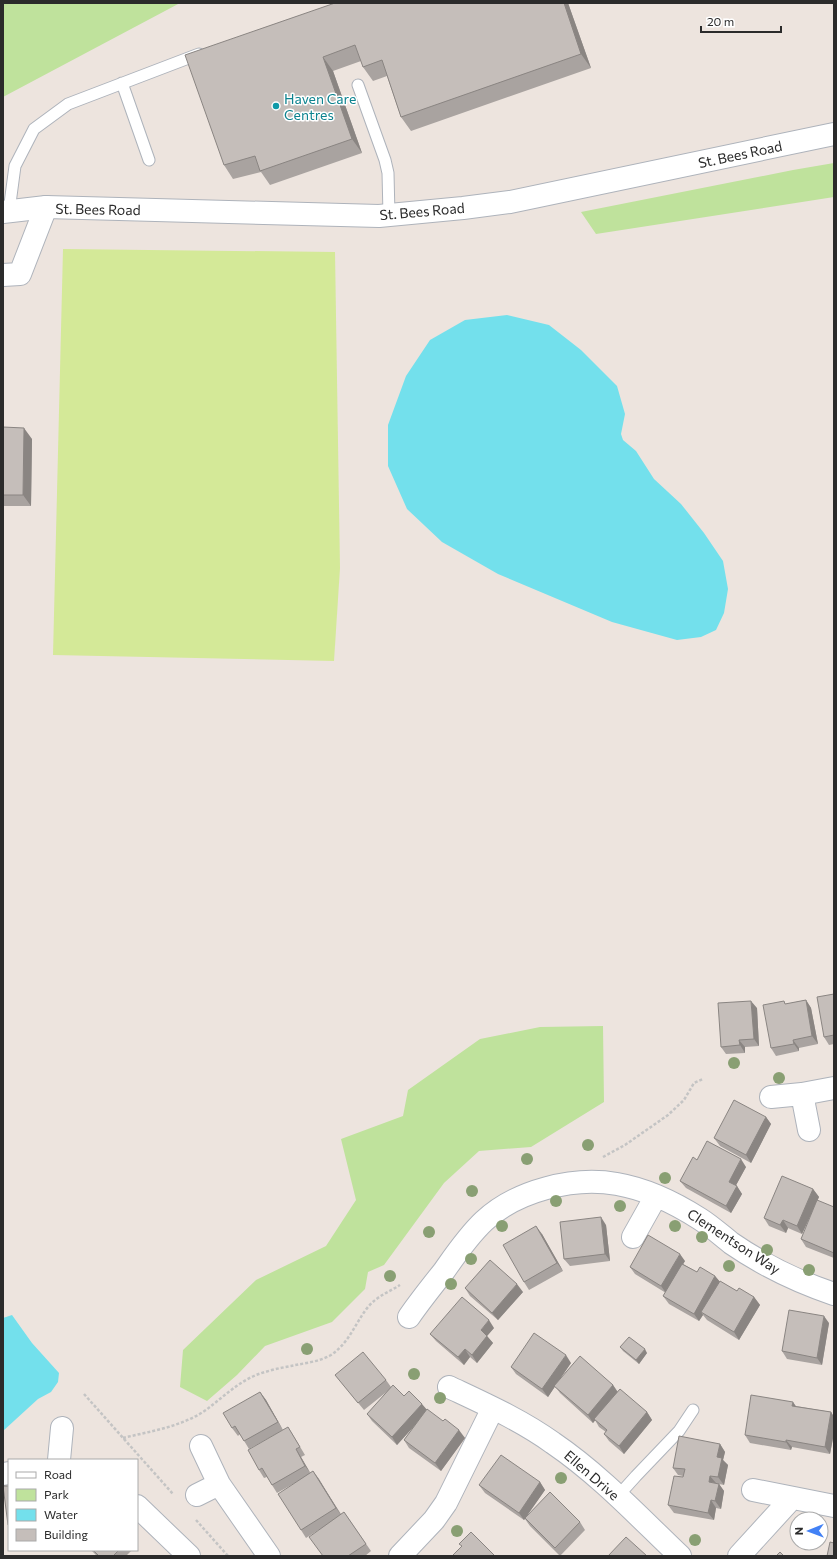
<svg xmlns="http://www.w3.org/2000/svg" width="837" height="1559" font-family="Commissioner,sans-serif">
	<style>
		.green { fill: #bfe29c }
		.pitch { fill: #d4e998 }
		.water { fill: #73e0ec }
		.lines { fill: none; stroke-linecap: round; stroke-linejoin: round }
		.service-casing { stroke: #aeb3bb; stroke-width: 13 }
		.minor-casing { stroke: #aeb3bb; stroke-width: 24 }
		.secondary-casing { stroke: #aeb3bb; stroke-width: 24 }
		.path { stroke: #c4c4c4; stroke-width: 2.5; stroke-dasharray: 3 2; stroke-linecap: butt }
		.service { stroke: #fff; stroke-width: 11 }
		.minor { stroke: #fff; stroke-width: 22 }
		.secondary { stroke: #fff; stroke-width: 22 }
		.tree { fill: #899f73 }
		.wall { fill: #a9a3a0 }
		.shaded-wall { fill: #8a8582 }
		.building { fill: #c5beba; stroke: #8a8582 }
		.culture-dot { fill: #0f9aa8; stroke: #fff; stroke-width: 1.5 }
		.labels { text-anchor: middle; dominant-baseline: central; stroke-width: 3; stroke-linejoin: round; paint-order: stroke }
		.culture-label { font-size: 14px; fill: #0d838f; stroke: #fff; text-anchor: start }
		.street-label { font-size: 14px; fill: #2b2b2b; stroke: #fff }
	</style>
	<rect width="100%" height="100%" fill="#ede4de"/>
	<path class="green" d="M3,3h177l-177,94z
		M834,163v34l-238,37 -15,-22 212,-42z
		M603,1026l1,76 -73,45 -52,4 -35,32 -60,82 -16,7 -3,17 -33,33 -67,24 -28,29 -30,26 -27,-14 3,-37 73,-70 70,-34 30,-46 -15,-61 62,-23 5,-26 72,-51 60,-12z"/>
	<path class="pitch" d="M63,249l272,3 5,316 -6,93 -281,-6z"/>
	<path class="water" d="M507,315l42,10 32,25 36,36 8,28 -4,20 2,6 13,11 18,28 27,25 23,29 19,28 5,28 -4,24 -8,17 -15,7 -24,3 -65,-18 -114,-48 -56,-32 -35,-33 -19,-43v-41l18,-49 24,-36 35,-20z
		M12,1315l20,28 27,30 -1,9 -7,10 -13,7 -35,32v-113z"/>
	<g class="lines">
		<defs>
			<path id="service" d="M122,83l27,77
				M358,85l27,75 3,13 1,42
				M9,211l6,-45 19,-37 34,-25 131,-50
				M618,1496l18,-20 43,-45 14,-21"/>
			<path id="minor" d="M3,275l17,-1 26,-67
				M802,1094l7,36
				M771,1097l31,-3 32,-6
				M633,1237l23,-41
				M409,1317c11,-16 23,-31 35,-46 12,-17 24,-35 40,-50 32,-30 89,-45 133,-37 29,5 58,19 83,35 11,7 21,16 31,24 32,22 67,39 103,51
				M449,1387c36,17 72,33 104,56 47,32 86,74 127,113
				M201,1446l18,38 50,72
				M59,1460l3,-32
				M3,1474l6,-1
				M753,1490l81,16
				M197,1495l22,-11
				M137,1506l52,50
				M400,1556l34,-36 12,-17 47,-95
				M739,1556l53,-58"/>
			<path id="secondary" d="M3,212l43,-5 333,9 84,-8 47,-6 324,-68"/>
		</defs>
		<use href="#service" class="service-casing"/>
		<use href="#minor" class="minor-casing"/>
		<use href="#secondary" class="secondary-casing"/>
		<path class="path" d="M603,1157l22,-12 43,-30 16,-15 10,-17 9,-4
			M84,1394l89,100
			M123,1438c28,-7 58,-11 83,-28 16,-12 31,-27 50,-35 11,-4 23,-7 35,-9 13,-3 28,-4 40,-11 19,-13 24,-32 37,-48 9,-11 21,-15 32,-22
			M196,1520l32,36"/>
		<use href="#service" class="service"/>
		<use href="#minor" class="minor"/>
		<use href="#secondary" class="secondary"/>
	</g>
	<g class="tree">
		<circle cx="734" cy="1063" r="6"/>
		<circle cx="779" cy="1078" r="6"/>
		<circle cx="588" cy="1145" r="6"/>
		<circle cx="527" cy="1159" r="6"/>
		<circle cx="665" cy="1178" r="6"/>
		<circle cx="472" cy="1191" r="6"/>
		<circle cx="556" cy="1201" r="6"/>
		<circle cx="620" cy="1206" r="6"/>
		<circle cx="502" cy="1226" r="6"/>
		<circle cx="675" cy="1226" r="6"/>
		<circle cx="429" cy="1232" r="6"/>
		<circle cx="702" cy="1237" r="6"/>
		<circle cx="767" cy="1250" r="6"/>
		<circle cx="471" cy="1259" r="6"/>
		<circle cx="729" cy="1266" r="6"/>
		<circle cx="809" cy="1270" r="6"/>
		<circle cx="390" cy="1276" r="6"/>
		<circle cx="451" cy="1284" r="6"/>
		<circle cx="307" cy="1349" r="6"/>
		<circle cx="414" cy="1374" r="6"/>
		<circle cx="440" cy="1398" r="6"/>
		<circle cx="561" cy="1478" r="6"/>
		<circle cx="457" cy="1531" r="6"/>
		<circle cx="695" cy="1540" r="6"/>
	</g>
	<path class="wall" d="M335,3h233l23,65 -180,63 -10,-14 -14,-41 -14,5 -10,-14 -2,-6 -28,10 29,82 -92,32 -9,-13 -28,7 -9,-14z
		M3,427l29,12 -1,67h-28z
		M834,994v50l-5,1 -5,-8z
		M806,1000l5,8 7,36 -19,4v3l-23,5 -5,-8 15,-44z
		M757,1008l2,38 -14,1v6l-19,1 -5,-7z
		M766,1117l5,7 -20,39 -31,-17 -6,-8z
		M697,1160l49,7 -10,18 6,9 -11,19 -45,-25 -6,-7z
		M813,1189l6,8 -17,37 -14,-6 -2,5 -17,-7 -5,-8z
		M834,1207v51l-28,-11 -5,-8z
		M606,1225l4,36 -40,5 -6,-7z
		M542,1234l21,37 -34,19 -5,-8z
		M685,1261l-2,3 14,8 18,4 5,6 17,9 17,6 6,8 -21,35 -32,-20 -4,-5 -4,6 -30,-17 -6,-8 3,-3 -31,-19 -5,-7z
		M465,1288l58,4 -25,28 -28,-24z
		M829,1323l-7,42 -35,-6 -5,-8z
		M494,1328l-7,8 6,7 -16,20 -7,-6 -6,8 -28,-24 -6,-7z
		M620,1347l27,6 -8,11 -16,-13z
		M571,1363l-13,18 55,4 5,7 29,20 5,8 -28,34 -15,-13 -5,-7 2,-2 -7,-5 -4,-7 -2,3 -33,-30 -5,-7 -7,11 -32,-23 -5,-7z
		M335,1375l51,5 5,7 35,23 39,28 -24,33 -32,-23 -5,-8 10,-14 -17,19 -25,-24 -5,-7 22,-24 -25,20 -23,-28z
		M260,1392l6,8 17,30 -34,19 -9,-15 -2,2 -6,-8z
		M796,1406l35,6 3,5v16l-4,21 -38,-7 -1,3 -41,-7 -5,-8z
		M288,1427l5,8 12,20 -4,2 9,16 3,-2 28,43 3,-2 27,39 -6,5h-42l-3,-27 -14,9 -5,-8 -1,-50 -23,13 -10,-16 -3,1 -5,-8z
		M720,1444l5,8 -2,8 5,5 -4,20 -5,-1 5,7 -3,18 -5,-1 -2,12 -40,-7 -6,-8 15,-29 -5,-1 -5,-7z
		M540,1482l5,8 -17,24 52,8 5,8 -25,26 -30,-30 -5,-7 -1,1 -39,-27 -6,-8z
		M91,1550h41l-6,6h-29z"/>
	<path class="shaded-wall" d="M564,3h4l23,65 -10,-14z
		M323,57l10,14 29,82 -10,-14z
		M24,428l8,11 -1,67 -8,-11z
		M806,1000l5,8 7,36 -6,-8z
		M751,1001l6,7 2,38 -5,-7z
		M739,1040l6,7v6l-5,-8z
		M793,1040l6,8v3l-5,-7z
		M766,1117l5,7 -20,39 -5,-8z
		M741,1159l5,8 -12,22 -5,-7z
		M737,1186l5,8 -11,19 -5,-7z
		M813,1189l6,8 -17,37 -5,-8z
		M601,1217l5,8 4,36 -5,-7z
		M783,1220l5,8 -2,5 -6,-8z
		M536,1226l6,8 21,37 -6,-8z
		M680,1254l5,7 -19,32 -5,-7z
		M715,1276l6,7 -20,29 2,3 -4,6 -5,-7z
		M517,1284l6,8 -25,28 -6,-7z
		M754,1297l6,8 -21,35 -5,-8z
		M824,1316l5,7 -7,42 -5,-7z
		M489,1320l5,8 -7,8 6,7 -16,20 -5,-8 9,-25z
		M465,1349l5,8 -6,8 -6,-8z
		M645,1349l2,4 -8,11 -3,-4z
		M566,1355l5,8 -23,34 -6,-8z
		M613,1385l5,8 -25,30 -5,-8z
		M260,1392l6,8 17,30 -5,-8z
		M793,1402l5,7 -6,-3z
		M422,1404l6,7 -31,34 -5,-8z
		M647,1412l5,8 -28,34 -5,-8z
		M831,1412l3,5v16l-4,21 -5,-7z
		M459,1430l6,8 -24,33 -6,-8z
		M786,1440l6,7 -1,3 -5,-8z
		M720,1444l5,8 -2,8 5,5 -4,20 -6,-8 -1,-20z
		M296,1449l5,8 10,17 -6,-8z
		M313,1471l6,8 22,36 -5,-7z
		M710,1476l6,7 -7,-1z
		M540,1482l5,8 -21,30 -5,-7z
		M719,1484l5,7 -3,18 -6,-8z
		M711,1500l5,8 -2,12 -6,-7z"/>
	<path class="building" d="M335,3h229l17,51 -180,63 -19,-57 -19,7 -8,-22 -32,12 29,82 -92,32 -5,-15 -31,9 -39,-110z
		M3,427l21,1 -1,67h-20z
		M834,994v41l-10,2 -7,-40z
		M806,1000l6,36 -19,4 1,4 -23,4 -8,-43 21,-4 1,3z
		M751,1001l3,38 -15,1 1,5 -19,2 -3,-44z
		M734,1100l32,17 -20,38 -32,-17z
		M707,1141l34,18 -12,23 8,4 -11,20 -46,-25 13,-24 4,3z
		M782,1176l31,13 -16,37 -14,-6 -3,5 -16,-7z
		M817,1200l17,7v46l-33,-14z
		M601,1217l4,37 -41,5 -4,-37z
		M536,1226l21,37 -33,19 -21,-37z
		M648,1235l32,19 -19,32 -31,-19z
		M490,1260l27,24 -25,29 -27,-25z
		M682,1264l15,8 3,-5 15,9 -21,38 -31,-18z
		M720,1281l17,10 2,-3 15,9 -20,35 -33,-20z
		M462,1297l27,23 -8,10 6,6 -15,19 -7,-6 -7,8 -28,-23z
		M789,1310l35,6 -7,42 -35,-7z
		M534,1333l32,22 -24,34 -31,-22z
		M629,1337l16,12 -9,11 -16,-13z
		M363,1352l23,28 -28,23 -23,-28z
		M580,1356l33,29 -25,30 -34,-29z
		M393,1385l11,11 5,-5 13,13 -30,33 -25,-23z
		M620,1389l27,23 -28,34 -15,-12 3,-4 -13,-11z
		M260,1392l18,30 -34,19 -9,-15 -3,2 -9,-15z
		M751,1395l42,7 -1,4 39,6 -6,35 -39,-7v2l-41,-7z
		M427,1409l16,12 2,-2 14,11 -24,33 -31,-23z
		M288,1427l12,20 -4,2 9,17 -33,19 -10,-17 -3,2 -11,-20z
		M679,1436l41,8 -3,13 5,1 -4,19 -8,-1 -1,6 10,2 -4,17 -4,-1 -3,13 -40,-8 6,-29 9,1 2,-8 -12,-1z
		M501,1455l39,27 -21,31 -40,-28z
		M313,1471l23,37 -35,22 -23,-36z
		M3,1486h6v39h-1z
		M550,1492l30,30 -25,26 -30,-30z
		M344,1512l22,32 -18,12h-25l-14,-19z
		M471,1532l24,24h-43l10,-10 -3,-2z
		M626,1537l21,19h-39z
		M830,1542l4,1v13h-7z
		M93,1550h26l-6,6h-14z
		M780,1552l4,4h-8z"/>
	<circle class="culture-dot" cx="276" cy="106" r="4"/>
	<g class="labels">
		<g class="culture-label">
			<text x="284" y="98">Haven Care<tspan x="284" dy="16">Centres</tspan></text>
		</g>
		<g class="street-label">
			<text transform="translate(740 154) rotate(-12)">St. Bees Road</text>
			<text transform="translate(98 209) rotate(1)">St. Bees Road</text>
			<text transform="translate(422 211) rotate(-5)">St. Bees Road</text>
			<text transform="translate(734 1241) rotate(33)">Clementson Way</text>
			<text transform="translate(592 1475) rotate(41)">Ellen Drive</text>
		</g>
	</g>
	<rect width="837" height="1559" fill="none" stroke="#2b2b2b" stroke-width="8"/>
	<rect x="8" y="1459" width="130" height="92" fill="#ffffff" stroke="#aaaaaa"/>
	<rect x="16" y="1472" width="20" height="6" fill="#ffffff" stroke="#aaaaaa"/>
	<text x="44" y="1479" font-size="12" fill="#2b2b2b">Road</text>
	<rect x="16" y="1489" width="20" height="12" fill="#bfe29c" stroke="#aaaaaa"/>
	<text x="44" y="1499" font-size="12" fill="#2b2b2b">Park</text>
	<rect x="16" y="1509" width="20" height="12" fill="#73e0ec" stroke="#aaaaaa"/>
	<text x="44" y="1519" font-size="12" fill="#2b2b2b">Water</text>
	<rect x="16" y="1529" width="20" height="12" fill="#c5beba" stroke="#aaaaaa"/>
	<text x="44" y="1539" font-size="12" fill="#2b2b2b">Building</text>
	<g transform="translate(809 1531) rotate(269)"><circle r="19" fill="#ffffff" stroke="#aaaaaa"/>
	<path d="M0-3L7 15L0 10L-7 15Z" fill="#4281f5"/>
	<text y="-6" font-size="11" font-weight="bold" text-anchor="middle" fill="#2b2b2b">N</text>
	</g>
	<path d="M701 26v6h80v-6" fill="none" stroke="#2b2b2b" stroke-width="2"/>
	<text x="707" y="26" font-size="12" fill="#2b2b2b" stroke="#ffffff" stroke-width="3" paint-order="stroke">20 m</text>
</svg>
